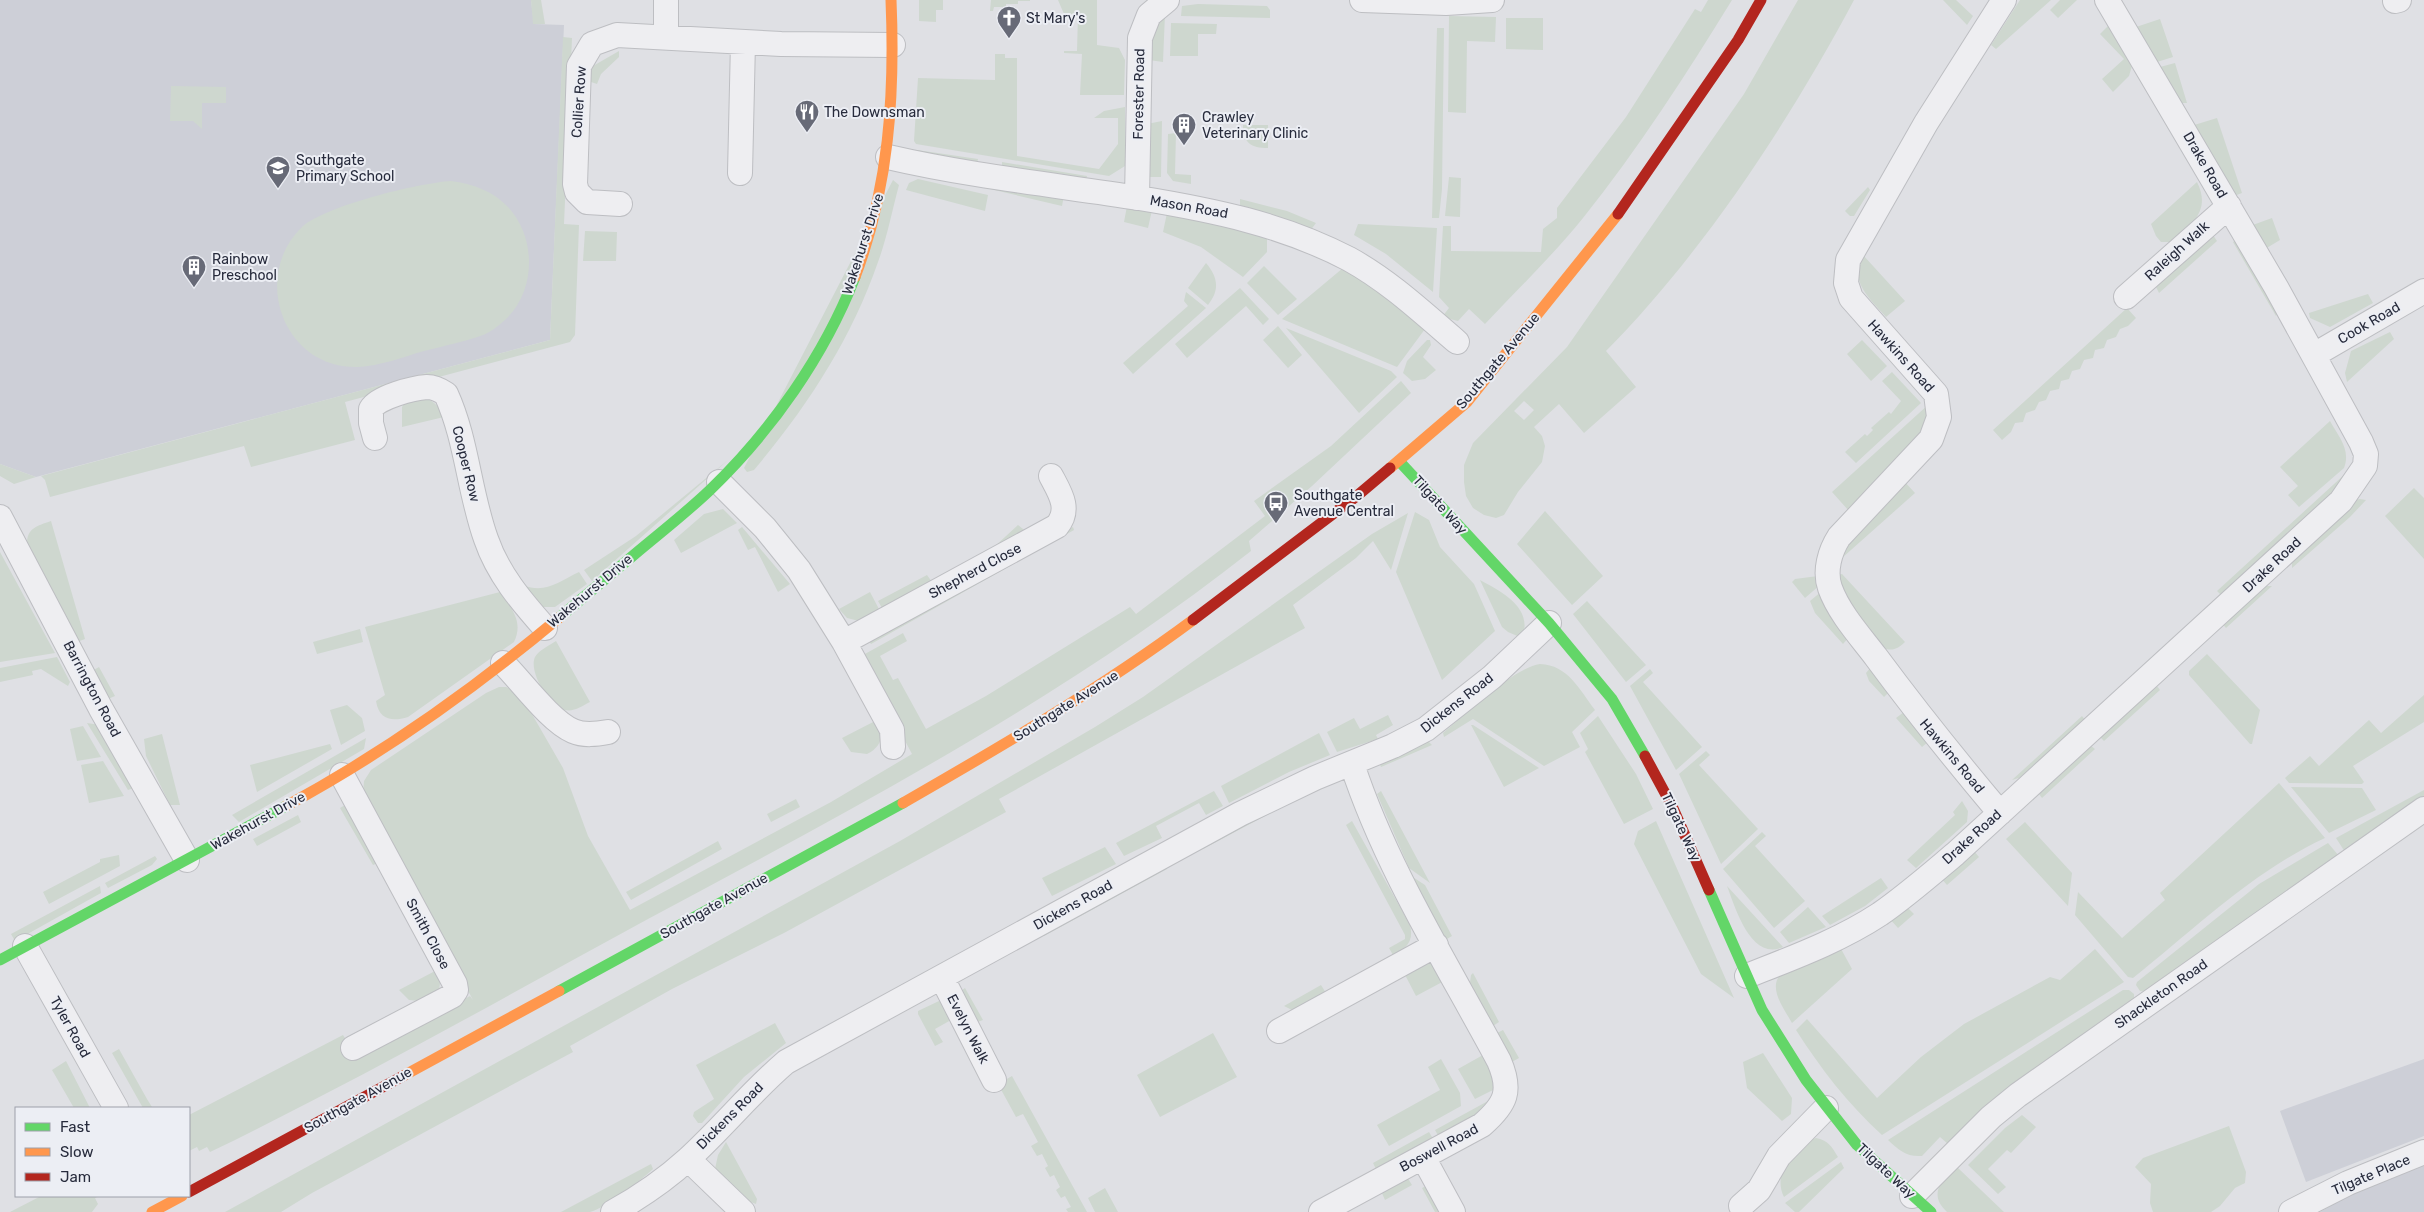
<svg xmlns="http://www.w3.org/2000/svg" width="2424" height="1212" font-family="Rubik,sans-serif">
	<style>
		.built { fill: #cdcfd7 }
		.green { fill: #ced7cf; fill-rule: evenodd }
		.lines { fill: none; stroke-linecap: round; stroke-linejoin: round }
		.street-casing { stroke: #bdbec2; stroke-width: 26 }
		.street { stroke: #eeeef1; stroke-width: 24 }
		.fast { stroke: #63d668; stroke-width: 11 }
		.slow { stroke: #ff974d; stroke-width: 11 }
		.jam { stroke: #b3261e; stroke-width: 11 }
		.labels { text-anchor: middle; dominant-baseline: central; stroke-width: 4; stroke-linejoin: round; paint-order: stroke }
		.poi-label { font-size: 14px; fill: #272b3c; stroke: #eceef4; text-anchor: start }
		.street-label { font-size: 14px; fill: #272b3c; stroke: #eceef4 }
	</style>
	<rect width="100%" height="100%" fill="#dfe0e4"/>
	<path class="built" d="M0,0h531l3,24 30,1 -14,315 -514,137 -36,-13z
		M2424,1059v77l-118,46 -26,-71z
		M2424,1165v47h-104l31,-18z"/>
	<path class="green" d="M531,0h10l4,24h-12z
		M919,0h24v10h-7v12l-17,-1z
		M991,0h39v1h-12v3h-12v3h-12l-1,4h-3z
		M1058,0h39v45l22,3 6,12 -1,35h-44l2,-41 -18,-1v-2h13l1,-36 -14,-1z
		M1708,0h24c-46,75 -94,149 -149,218 -30,37 -65,71 -98,106l-16,-15 -11,12 -16,-4 7,-9 -10,-11 4,-71h8v25l90,1 2,-23 14,-11v-10l69,-91 69,-108 6,3z
		M1798,0h56c-65,122 -151,253 -248,351l30,36 -52,46 -25,-29 -25,23 8,9 3,10 -3,16 -24,30 -14,23 -8,3 -12,-3 -11,-7 -7,-12 -2,-14v-17l9,-22 94,-96 177,-253zM1524,401l10,9 -10,10 -10,-9z
		M1943,0h13l17,16 -6,9z
		M2020,0h31l-55,49 -5,-4z
		M2060,0h17l-19,18 -8,-8z
		M1198,4l69,2 3,4v8l-89,-2 1,-10z
		M1165,14l-2,48 -14,-2v-26z
		M1449,16l47,1 -1,25 -28,-1 -1,72 -18,-1z
		M1506,18h37v32l-37,-1z
		M2160,19l13,38 -16,5 -21,-35z
		M1171,23l46,1 -1,10h-18v22h-28z
		M2108,26l24,40 -3,10 -16,16 -11,-13 22,-20 -24,-25z
		M1437,28h7l-2,161 -3,29h-7z
		M563,37l9,1 -8,186 15,1 -4,110 -5,7 -225,60 10,38 -104,27 -7,-21 -194,51 -5,-17 -4,-4 509,-136z
		M619,51v6l-18,17 -4,10 -9,-3 5,-15z
		M995,54h10v4h12v98l82,13 19,-25v-26h-24l10,-7 21,-4v59l-16,10 -193,-32 -2,-3 4,-63 77,2z
		M2175,63l12,40h-7l-20,-36z
		M171,86l55,1v16h-24v26l-9,-8h-23z
		M2217,118l25,75 -8,3 -43,-70z
		M1162,121l-1,56h-15l1,-53z
		M1243,125h25v23c-17,0 -25,-5 -25,-23z
		M1176,133l-1,41 16,1v9l-18,-3 -6,-8 1,-39z
		M917,150l61,9 -1,5 -61,-9z
		M1002,162l85,14 -1,4 -84,-13z
		M1449,177l12,1 -1,39 -15,-1z
		M918,179l70,16 -3,16 -79,-21 3,-7z
		M893,180l6,5c-7,26 -12,53 -21,77 -27,78 -71,145 -124,208l-7,2 -3,-4z
		M451,181c22,3 42,10 57,26 29,31 28,85 -3,113 -7,6 -14,12 -22,15 -19,7 -40,11 -59,16 -21,6 -44,15 -66,16 -74,2 -107,-89 -57,-139 22,-22 118,-45 150,-47z
		M2197,182c14,28 -4,41 -24,60h-12l-5,-6 -5,-12z
		M992,184l72,11 -2,11 -72,-17z
		M1868,187l2,3 -16,26h-4l-5,-5z
		M1240,199l47,12 29,12 -6,8 -70,-24z
		M1127,206l25,4 -4,18 -24,-6z
		M1167,213l100,22v17l-24,25 -42,-30 -38,-15z
		M2272,218l8,22 -15,9 -15,-23z
		M1358,224l79,4 -4,64 -47,-38 -32,-19z
		M585,231l32,1 -1,29h-33z
		M2211,232l6,9 -58,52 -4,-8z
		M2236,240l42,71 -2,5 -43,-74z
		M1863,255l42,46 -19,16c-16,-18 -38,-36 -23,-62z
		M1206,263c12,14 14,27 2,42l-20,-17z
		M1264,266l33,33 -19,16 -31,-32z
		M1343,268l15,6 67,55 -28,38 -115,-48z
		M1240,288l29,31 -6,6 -17,-19 -59,52 -12,-14z
		M1186,292l20,16 -73,66 -10,-11 65,-57 -4,-5z
		M2368,294l5,9 -43,24 -20,-9 -1,-5z
		M2127,308l9,10 -8,8 -8,3 -4,8 -9,3 -3,8 -9,2 -2,8 -9,2 -4,9 -8,2 -3,8 -8,2 -2,8 -9,2 -4,9 -7,2 -4,8 -9,3 -3,9 -8,1 -4,9 -9,8 -9,-10z
		M1278,326l24,29 -14,13 -25,-28z
		M1286,328l105,43 6,6 -38,36z
		M2390,332l4,7 -47,43 -2,-9 6,-22z
		M1427,340h3l1,5 -8,12 13,13 -11,9 -13,2 -9,-8 4,-12z
		M1862,340l25,26 -16,15 -24,-27z
		M1892,372l29,31 -65,60 -11,-11 20,-18 2,2 6,-6 -2,-2 18,-16 2,2 10,-13 -19,-20z
		M1401,381l10,12 -99,93 -63,55 2,10c-185,146 -396,257 -603,368 -145,79 -289,161 -438,233l-3,-5 -8,4 -2,-4 -8,4v-36l154,-80 14,23 113,-62 3,4 -110,-207 1,-12 7,-11 115,-77 13,-6h7l7,3 12,12 38,66 25,68 42,74 201,-108 81,-48 -46,-87 -3,-12 40,-22 4,8 -27,15 13,24 5,-2 28,51 60,-33 144,-89 6,7 129,-98 -11,-15 77,-55z
		M424,398c11,3 14,8 20,19l-42,10v-20l4,-6z
		M1929,404l-2,23 -78,84 -17,-19z
		M2330,421c9,16 21,29 14,47l-45,39 -11,-12 10,-9 -18,-19z
		M728,460l-136,121 -8,-11 52,-34z
		M0,464l36,13 -22,7 -14,-8z
		M2345,474l-3,9 -121,112 -4,-4z
		M1903,480l12,13 -73,65 -2,-3 5,-11z
		M2414,488l10,10v61l-39,-43z
		M2360,499l6,1 -16,17 -58,51v-7l62,-61z
		M723,509l14,14 -56,30 -7,-13 30,-26z
		M1545,511l58,65 -31,29 -55,-61z
		M1415,512l14,8 11,27 34,37 21,47 -53,49 -46,-108z
		M1408,513l-17,57 -18,-29 -17,17 -63,47 12,23 -306,171 7,13 -222,121 -112,56 -102,57 3,6 -261,141 -31,19h-56l675,-371 195,-114 48,-30 229,-163z
		M51,521l34,118 -8,3 -50,-98c0,-16 10,-18 24,-23z
		M1018,525l10,8 -35,15z
		M742,527l48,57 -12,8 -23,-45 -7,3 -10,-20z
		M1073,527l1,3 -203,114 -2,-3z
		M0,552l55,101 -55,9z
		M579,572l8,12 -32,23h-15l-17,-22c22,9 35,-3 56,-13z
		M1842,574l63,68c-6,6 -13,10 -21,6 -16,-7 -41,-57 -47,-73z
		M927,575l5,7 -50,26 -4,-7z
		M1818,576l2,9 -15,13 -13,-16 3,-3z
		M1480,580c22,12 54,28 42,58l-14,-6 -6,-5z
		M2259,586h13l-46,42 -6,-7z
		M1822,591l27,46 -6,7 -28,-31 -5,-12z
		M500,592c11,16 24,29 14,50l-106,75c-16,5 -29,3 -32,-16l9,-6 -20,-68z
		M870,592l10,19 -21,10 -12,-3 -8,-9z
		M1587,601l59,64 -20,17 -53,-68z
		M360,629l3,13 -46,12 -4,-12z
		M556,641l34,61c-8,4 -16,10 -25,8 -15,-3 -37,-38 -30,-53 4,-7 15,-12 21,-16z
		M2207,654l53,56 -8,34h-2l-61,-69v-4z
		M57,657l13,25 -2,4 -27,-17 -9,2 1,4 -33,7v-14z
		M1540,664c28,1 39,25 55,46l-23,22 8,15 -36,19 -71,-47 -29,18 -1,-4c23,-19 70,-65 97,-69z
		M99,667l16,29 -7,3 -16,-28z
		M1871,667l18,25 -5,5 -15,-16 -3,-8z
		M1650,669l3,4 -10,9 59,65 -26,23 -46,-84z
		M2153,681l7,9 -56,51 -8,-8z
		M2424,695v27l-71,44 11,16 -2,2 -73,-1 -4,-5 25,-22 9,10 50,-46 12,13z
		M347,705l15,13 3,13 -24,14 -11,-35z
		M1904,712l24,30 -6,5 -26,-29z
		M1388,715l5,10 -17,10 2,4 -41,13 -10,-20 27,-14 6,11z
		M1598,716l38,58 17,35 -29,15 -39,-72 3,-3 -8,-16z
		M2082,716l3,4 -63,57 -10,3z
		M877,720c8,13 5,27 -10,34l-16,-2 -9,-14z
		M87,723l13,2 36,62 -8,3z
		M1471,725h2l66,43 -35,19z
		M83,726l18,31 -24,4 -7,-32z
		M1319,733l11,22 -41,17 -60,31 -8,-17z
		M162,734l18,71h-10l-24,-49 -2,-17z
		M366,738l-2,11 -125,73 -7,-7z
		M1427,740l5,5 -51,22 -2,-5z
		M2086,742l9,7 -53,49 -6,-8z
		M330,744l2,5 -75,43 -7,-27z
		M1706,751l4,4 -11,10 59,64 -37,35 -42,-90z
		M103,761l21,35 -35,7 -8,-38z
		M2279,783l46,55c-73,34 -129,90 -192,140l-5,-1 -53,-62 3,-23 44,46 43,-38 -5,-7z
		M2291,787l71,1 14,22 -47,23z
		M2424,790v6l-79,56 -9,-14z
		M1214,791l9,15 -17,9 -7,-12 -43,23 6,12 -38,18 -8,-13z
		M1381,791l49,92 -21,-15 -32,-74z
		M796,799l4,8 -29,15 -4,-8z
		M1293,801l-90,48 -3,-3z
		M1962,801l6,10 -1,11 -51,46 -9,-8 48,-45 -2,-3z
		M345,805l33,58 -5,2 -33,-57z
		M298,815l3,7 -44,24 -4,-7z
		M1352,821l58,104c4,16 -3,23 -17,30l-4,-7 16,-9v-4l-59,-110z
		M1656,821l78,177 -33,-24 -67,-130 4,-13z
		M2025,822l47,51 -4,33 -62,-67z
		M1762,832l4,4 -11,10 50,55 -31,27 -51,-59z
		M718,841l4,8 -91,51 -5,-8z
		M2328,843l11,13 -194,136 -5,-1 -4,-6 1,-3 122,-98z
		M1105,847l11,17 -64,32 -10,-18z
		M1973,850l6,7 -32,28 -7,-8z
		M119,855l1,11 -71,38 -6,-12 57,-30v-3z
		M155,856l2,3 -5,6 -44,23 -3,-5z
		M1164,865l3,4 -123,67v-6z
		M1405,872l20,13 27,51 -7,4z
		M1881,878l7,10 -23,18 -35,19 -8,-9z
		M100,886l1,7 -86,48 -4,-7z
		M1727,886l56,61c-32,15 -48,-40 -56,-61z
		M1905,905l9,9 -16,14 -10,-11z
		M1808,907l18,20 -37,16 -9,-11z
		M1840,947l12,22 -60,54c-7,-13 -24,-34 -12,-48z
		M2095,949l29,33 -242,153c-35,-32 -61,-66 -86,-105l11,-11 70,79 44,-41 43,-33 86,-47 10,3z
		M1423,962l9,2 14,16 -30,16 -13,-25z
		M435,971l5,12 -1,7 -20,11 -10,-1 -10,-10z
		M1473,973l26,49 -6,4 -24,-36 2,-15z
		M1321,985l5,8 -34,17 -8,-4z
		M965,988l18,32 -8,3 -14,-32z
		M2123,990h6l5,4v5l-115,81 -71,64 -8,-7 -18,19c-16,1 -23,-6 -34,-16z
		M939,1001l4,2 8,17 -16,9 8,13 -8,4 -17,-32v-3z
		M775,1023l11,20 -42,34 -42,46h-4l-5,-7 1,-4 20,-13 -18,-34z
		M1503,1030l16,28 -9,5 -13,-30z
		M1213,1033l24,44 -77,40 -23,-42z
		M119,1049l28,50 5,8 -9,1 -31,-55z
		M1763,1053l29,45 -1,16 -9,7 -35,-33 -4,-26z
		M1483,1055l11,26 -1,9 -18,9 -17,-30z
		M1441,1059l19,34 1,13 -72,40 -12,-21 63,-35 -12,-23z
		M66,1061l24,47h-16l-22,-38z
		M1012,1076l75,136h-19l-2,-3 5,-2 -6,-11 -4,2 -5,-8 4,-3 -6,-12 -4,2 -5,-9 3,-2 -6,-12 -5,2 -6,-10 7,-4 -15,-28 -7,3 -18,-33z
		M1488,1101l-13,14 -35,24 -5,-9z
		M2022,1115l14,12 -25,26 -4,-3 -19,19 18,18 -8,7 -30,-29 37,-37z
		M2229,1126l17,46 -1,11 -10,5 -15,18 -9,6h-58l-3,-9 1,-19 -16,-17 8,-9z
		M1429,1132l6,10 -59,27 -3,-6z
		M1816,1138c12,2 16,9 22,19l-54,40c-12,-23 9,-51 32,-59z
		M726,1142l31,57 -1,5 -8,-3 -33,-32 3,-14z
		M1841,1162l3,6 -45,44h-4l-10,-9z
		M651,1164l2,5c-13,12 -47,39 -63,43 -9,0 -20,0 -29,0z
		M1958,1168l46,44h-57c-17,-16 -8,-27 3,-43z
		M1407,1177l5,8 -27,15 -4,-9z
		M1428,1185l14,27h-7l-13,-24z
		M1105,1188l13,24h-23l-7,-14z
		M41,1196h59l-5,2 3,6 -6,8h-82z"/>
	<g class="lines">
		<defs>
			<path id="street" d="M666,0v36
				M1362,0l84,3 46,-3
				M2395,1l4,-1
				M888,157c82,19 167,28 251,41 73,12 143,26 210,61 40,22 73,53 108,83
				M740,173l3,-131
				M1137,198l3,-160 9,-23 18,-15
				M620,204l-33,-2 -10,-10 -2,-8 4,-118 13,-22 25,-9 164,9 112,1
				M2126,297l103,-91
				M2314,355l110,-64
				M375,438l-4,-15v-14c7,-12 42,-21 56,-22 7,0 13,3 19,7 21,46 23,98 40,145 12,35 35,62 59,89
				M719,482l46,46 34,42 45,72 213,-116c14,-17 3,-33 -6,-50
				M0,517l101,192 86,151
				M844,642l48,88 1,17
				M503,663c19,19 47,58 70,68 11,5 24,3 35,1
				M342,775l113,209 1,6 -4,6 -99,52
				M2000,813c-43,-51 -84,-102 -124,-156 -16,-21 -37,-44 -46,-69 -6,-17 0,-37 9,-51l92,-98 8,-22 -3,-23 -85,-96 -5,-15 2,-23 78,-137 78,-123
				M25,946l91,162
				M1747,976c45,-18 92,-35 133,-62 26,-18 50,-39 75,-60l386,-353 24,-35 1,-12 -5,-12 -85,-155 -169,-287
				M942,978l52,102
				M1279,1031l157,-86
				M1423,1157l30,55
				M688,1159l55,53
				M1912,1196l79,-79 27,-22 406,-286
				M1741,1206l18,-16 20,-34 47,-48
				M613,1212c27,-15 52,-32 75,-53 34,-31 63,-67 98,-97l454,-248 75,-36 78,-32 33,-17 66,-52 57,-54
				M1321,1212l161,-87c24,-21 30,-34 17,-64 -52,-97 -113,-193 -147,-297
				M2291,1212l57,-29 76,-31"/>
		</defs>
		<use href="#street" class="street-casing"/>
		<use href="#street" class="street"/>
		<path class="fast" d="M1399,461l150,162 63,76 33,57
			M560,617c25,-21 50,-42 75,-63 25,-21 52,-42 75,-64 62,-60 114,-134 145,-213
			M1709,890l53,120 44,70 51,65 74,67
			M0,960l286,-154
			M559,991l344,-188"/>
		<path class="slow" d="M855,277c34,-89 40,-182 36,-277
			M1390,468l77,-66 151,-188
			M903,803c99,-57 197,-114 290,-183
			M286,806c98,-53 188,-117 274,-189
			M403,1076l156,-85
			M152,1212l30,-16"/>
		<path class="jam" d="M1618,214l120,-174 23,-40
			M1193,620l165,-125 32,-27
			M1645,756l27,50 37,84
			M189,1192l214,-116"/>
	</g>
	<defs>
		<symbol id="church-pin" viewBox="-11 -11 22 30"><path d="M0 17L-7.5 6A9.5 9.5 0 1 1 7.5 6Z" fill="#676a77" stroke="#eceef4"/><path d="M-1.2-6h2.4v3.5h3.3v2.4h-3.3V6h-2.4V-.1h-3.3v-2.4h3.3Z" fill="#fff"/></symbol>
		<symbol id="restaurant-pin" viewBox="-11 -11 22 30"><path d="M0 17L-7.5 6A9.5 9.5 0 1 1 7.5 6Z" fill="#676a77" stroke="#eceef4"/><path d="M-5-6h1v4h1v-4h1v4h1v-4h1v5L-1.5 .5V6h-2V.5L-5-1ZM5-6V6H3V1.5H1.5Q1.5-4 5-6Z" fill="#fff"/></symbol>
		<symbol id="building-pin" viewBox="-11 -11 22 30"><path d="M0 17L-7.5 6A9.5 9.5 0 1 1 7.5 6Z" fill="#676a77" stroke="#eceef4"/><path d="M-4-6H4V6H1V3H-1V6H-4ZM-2.5-4.3h1.7v1.8h-1.7ZM.8-4.3h1.7v1.8H.8ZM-2.5-1h1.7V.8h-1.7ZM.8-1h1.7V.8H.8Z" fill="#fff"/></symbol>
		<symbol id="school-pin" viewBox="-11 -11 22 30"><path d="M0 17L-7.5 6A9.5 9.5 0 1 1 7.5 6Z" fill="#676a77" stroke="#eceef4"/><path d="M0-5L7-2L0 1L-7-2ZM-4 1L0 2.5L4 1V4Q0 6-4 4Z" fill="#fff"/></symbol>
		<symbol id="bus-pin" viewBox="-11 -11 22 30"><path d="M0 17L-7.5 6A9.5 9.5 0 1 1 7.5 6Z" fill="#676a77" stroke="#eceef4"/><path d="M-5-6H5V4H4V6H2V4H-2V6H-4V4H-5ZM-3.5-4V0h7V-4ZM-3.5 1.2v1.5H-2V1.2ZM2 1.2v1.5H3.5V1.2Z" fill="#fff"/></symbol>
	</defs>
	<g fill-rule="evenodd">
		<use href="#church-pin" x="995" y="4" width="28" height="38"/>
		<use href="#restaurant-pin" x="793" y="98" width="28" height="38"/>
		<use href="#building-pin" x="1170" y="111" width="28" height="38"/>
		<use href="#school-pin" x="264" y="154" width="28" height="38"/>
		<use href="#building-pin" x="180" y="253" width="28" height="38"/>
		<use href="#bus-pin" x="1262" y="489" width="28" height="38"/>
	</g>
	<g class="labels">
		<g class="poi-label">
			<text x="1026" y="18">St Mary's</text>
			<text x="824" y="112">The Downsman</text>
			<text x="1202" y="117">Crawley<tspan x="1202" dy="16">Veterinary Clinic</tspan></text>
			<text x="296" y="160">Southgate<tspan x="296" dy="16">Primary School</tspan></text>
			<text x="212" y="259">Rainbow<tspan x="212" dy="16">Preschool</tspan></text>
			<text x="1294" y="495">Southgate<tspan x="1294" dy="16">Avenue Central</tspan></text>
		</g>
		<g class="street-label">
			<text transform="translate(1139 94) rotate(-89)">Forester Road</text>
			<text transform="translate(579 102) rotate(-86)">Collier Row</text>
			<text transform="translate(2205 165) rotate(60)">Drake Road</text>
			<text transform="translate(1189 207) rotate(10)">Mason Road</text>
			<text transform="translate(863 244) rotate(-72)">Wakehurst Drive</text>
			<text transform="translate(2177 251) rotate(-42)">Raleigh Walk</text>
			<text transform="translate(2369 323) rotate(-30)">Cook Road</text>
			<text transform="translate(1901 356) rotate(48)">Hawkins Road</text>
			<text transform="translate(1498 361) rotate(-50)">Southgate Avenue</text>
			<text transform="translate(466 464) rotate(76)">Cooper Row</text>
			<text transform="translate(1440 505) rotate(48)">Tilgate Way</text>
			<text transform="translate(2272 565) rotate(-43)">Drake Road</text>
			<text transform="translate(975 571) rotate(-28)">Shepherd Close</text>
			<text transform="translate(590 591) rotate(-40)">Wakehurst Drive</text>
			<text transform="translate(92 689) rotate(62)">Barrington Road</text>
			<text transform="translate(1457 703) rotate(-38)">Dickens Road</text>
			<text transform="translate(1066 706) rotate(-32)">Southgate Avenue</text>
			<text transform="translate(1952 756) rotate(50)">Hawkins Road</text>
			<text transform="translate(258 821) rotate(-29)">Wakehurst Drive</text>
			<text transform="translate(1681 827) rotate(65)">Tilgate Way</text>
			<text transform="translate(1972 837) rotate(-42)">Drake Road</text>
			<text transform="translate(1073 905) rotate(-29)">Dickens Road</text>
			<text transform="translate(714 906) rotate(-29)">Southgate Avenue</text>
			<text transform="translate(428 934) rotate(62)">Smith Close</text>
			<text transform="translate(2161 994) rotate(-35)">Shackleton Road</text>
			<text transform="translate(70 1027) rotate(61)">Tyler Road</text>
			<text transform="translate(968 1029) rotate(63)">Evelyn Walk</text>
			<text transform="translate(358 1100) rotate(-29)">Southgate Avenue</text>
			<text transform="translate(730 1116) rotate(-45)">Dickens Road</text>
			<text transform="translate(1439 1148) rotate(-28)">Boswell Road</text>
			<text transform="translate(1886 1171) rotate(43)">Tilgate Way</text>
			<text transform="translate(2371 1175) rotate(-23)">Tilgate Place</text>
		</g>
	</g>
	<rect x="15" y="1107" width="175" height="90" fill="#eceef4" stroke="#9da0aa"/>
	<rect x="25" y="1123" width="25" height="8" fill="#63d668" stroke="#9da0aa"/>
	<text x="60" y="1132" font-size="15" fill="#272b3c">Fast</text>
	<rect x="25" y="1148" width="25" height="8" fill="#ff974d" stroke="#9da0aa"/>
	<text x="60" y="1157" font-size="15" fill="#272b3c">Slow</text>
	<rect x="25" y="1173" width="25" height="8" fill="#b3261e" stroke="#9da0aa"/>
	<text x="60" y="1182" font-size="15" fill="#272b3c">Jam</text>
</svg>
